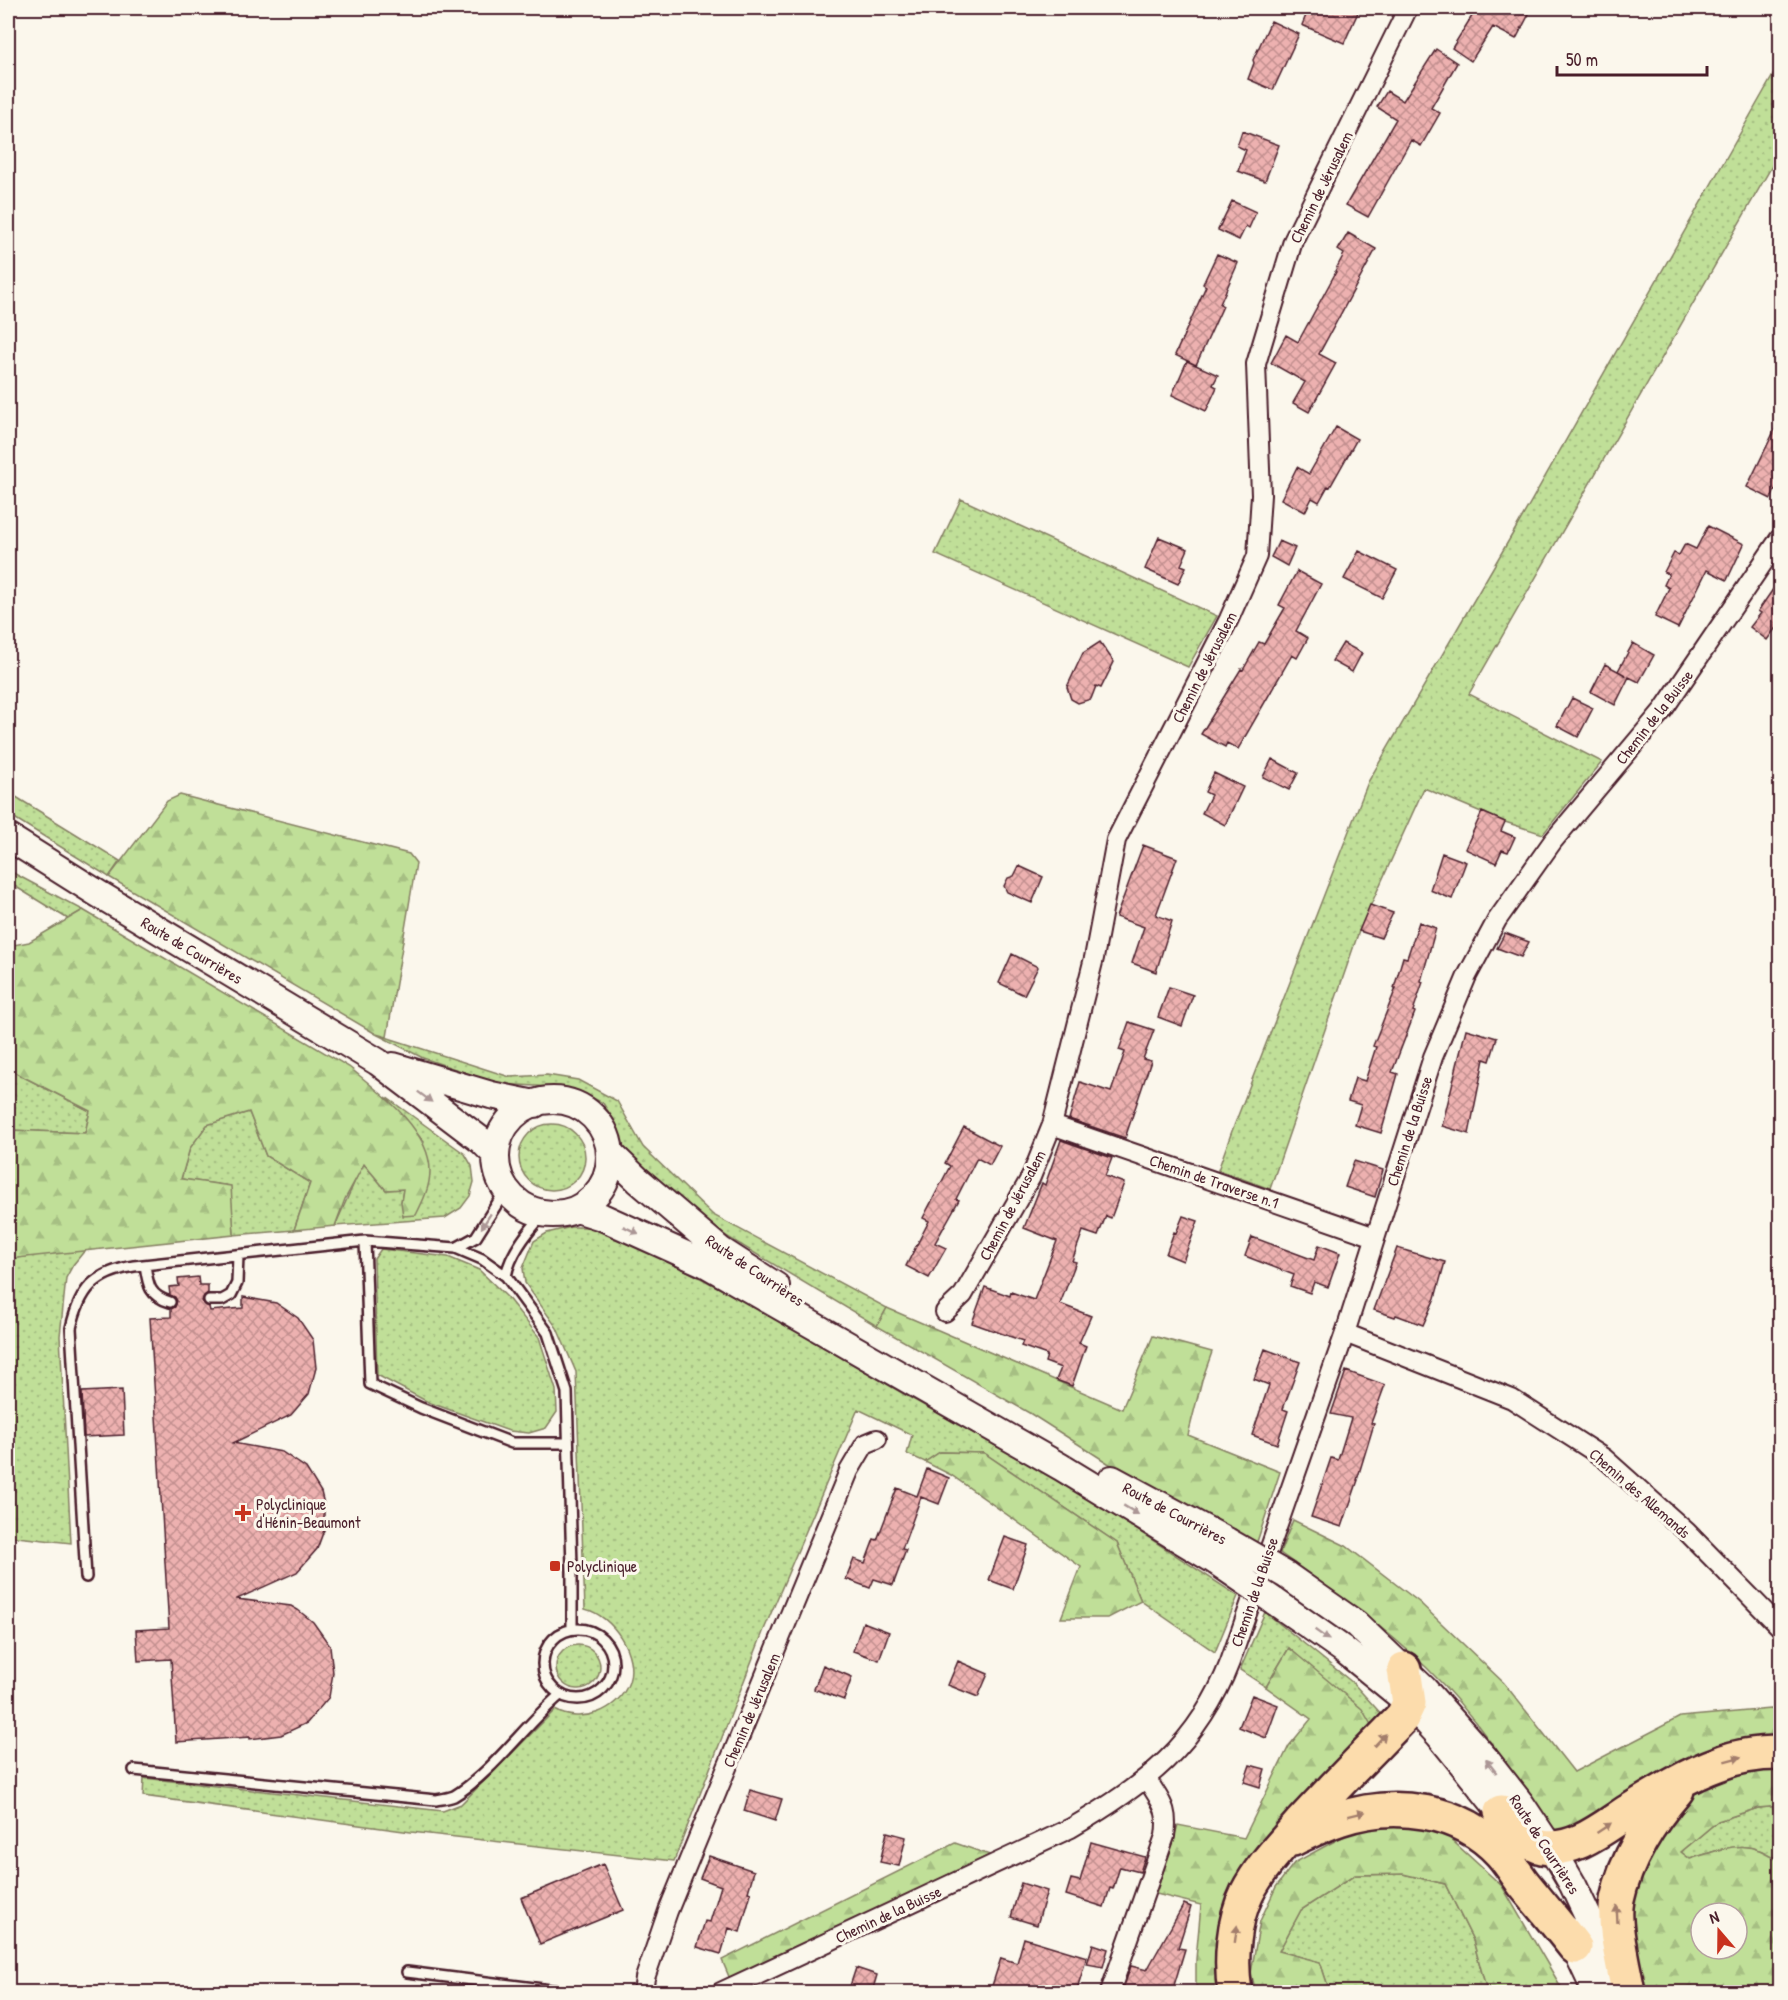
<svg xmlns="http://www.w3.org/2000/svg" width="1788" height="2000" font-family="'Patrick Hand',sans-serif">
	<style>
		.grass { fill: url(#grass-dots); stroke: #857f62; stroke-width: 1.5 }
		.forest { fill: url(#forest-firs); stroke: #857f62; stroke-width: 1.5; fill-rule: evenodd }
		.building { fill: url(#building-cross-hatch); stroke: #4a1f2b; stroke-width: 1.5 }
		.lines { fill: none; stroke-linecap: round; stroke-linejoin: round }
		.lane-casing { stroke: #4a1f2b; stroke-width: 14 }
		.street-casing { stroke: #4a1f2b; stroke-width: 22 }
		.secondary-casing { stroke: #4a1f2b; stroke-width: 30 }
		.highway-casing { stroke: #4a1f2b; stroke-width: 38 }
		.lane { stroke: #fbf7ec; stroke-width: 9 }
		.street { stroke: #fbf7ec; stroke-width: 18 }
		.secondary { stroke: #fbf7ec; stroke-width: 26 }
		.highway { stroke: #fcdcac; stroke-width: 33 }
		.secondary-bridge-casing { stroke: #4a1f2b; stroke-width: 30; stroke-linecap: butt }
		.secondary-bridge { stroke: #fbf7ec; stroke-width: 26 }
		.oneway { fill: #ab9695 }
		.oneway2 { fill: #a37e6c }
		.poi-dot { fill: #c8321e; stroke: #fbf7ec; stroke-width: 2 }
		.labels { text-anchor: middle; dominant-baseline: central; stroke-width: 6; stroke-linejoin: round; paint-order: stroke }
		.street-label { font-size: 16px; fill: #4a1f2b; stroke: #fbf7ec }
		.poi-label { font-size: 16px; fill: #4a1f2b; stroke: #fbf7ec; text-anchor: start }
	</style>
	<defs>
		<pattern id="grass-dots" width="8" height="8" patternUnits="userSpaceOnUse" patternTransform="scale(1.5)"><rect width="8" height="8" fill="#c0df98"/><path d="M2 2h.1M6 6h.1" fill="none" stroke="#a6bf83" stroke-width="1.8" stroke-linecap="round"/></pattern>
		<pattern id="forest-firs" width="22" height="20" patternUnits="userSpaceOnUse" patternTransform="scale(1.5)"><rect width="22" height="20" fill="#c0df98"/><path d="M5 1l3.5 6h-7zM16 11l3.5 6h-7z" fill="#a6bf83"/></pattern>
		<pattern id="building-cross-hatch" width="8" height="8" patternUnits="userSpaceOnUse" patternTransform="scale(1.5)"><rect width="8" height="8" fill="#edb1b0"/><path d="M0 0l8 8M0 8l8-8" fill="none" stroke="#c28f8f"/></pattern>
	</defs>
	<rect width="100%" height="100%" fill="#fbf7ec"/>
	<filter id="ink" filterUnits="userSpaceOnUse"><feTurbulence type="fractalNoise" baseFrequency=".0167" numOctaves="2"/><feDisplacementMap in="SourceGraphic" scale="12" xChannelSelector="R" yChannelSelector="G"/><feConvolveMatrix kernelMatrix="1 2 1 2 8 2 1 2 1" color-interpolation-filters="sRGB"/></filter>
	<g filter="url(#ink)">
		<path class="grass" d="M1780,63v89l-311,542 133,68 -59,72 -38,-12 -81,-34 -65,143 -89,258 -52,-19 14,-39 136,-349 148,-254z
			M961,499l256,117 -29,51 -253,-113z
			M8,792l112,69 -11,16 -101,-63z
			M8,869l9,6 66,35 -15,9 -60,-37z
			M376,1034l134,43 37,-2 31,5 39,21 26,46 70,68 174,93 -10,18 -166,-99 -86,-77 -11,-29 -11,-18 -24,-12 -26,-4 -54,-3 -76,-26z
			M8,1069l82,42 -5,22 -77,-3z
			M386,1097l79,57 7,12 2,16 -4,14 -9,12 -16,10 -110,8 28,-63 23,27 17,-1 -2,13 23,-60z
			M249,1112l17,44 44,27 -16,47 -60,5 -4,-49 -49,-7 9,-31 17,-24z
			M519 1157a33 33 0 1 1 66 0a33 33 0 1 1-66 0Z
			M571,1227h29l26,11 134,72 149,87 173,97 156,102 -23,56 -74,-51 -24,-58 -133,-90 -44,-1 -15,10 -18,-8 5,-19 -54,-26 -95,223 -89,229 -263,-29 -268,-36 1,-18 299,33 18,-7 94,-94c25,15 64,1 74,-28 9,-28 -16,-66 -44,-73l-9,-237 -19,-44 -32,-45 -2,-15 11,-27 13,-8z
			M86,1249l-13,16 -7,13 -6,58 11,207 -63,-7v-277z
			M381,1249l67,8 31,13 28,27 32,40 17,53 1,22 -11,16 -17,5 -20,-2 -81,-29 -51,-27 -3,-116z
			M1265,1612l88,71 32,35 -11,12 -85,-82 -23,39 -26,-17z
			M556 1667a22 22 0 1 1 44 0a22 22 0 1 1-44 0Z
			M1780,1806v56c-33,-26 -54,-14 -90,-3l-9,-7 37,-31 40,-13z
			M1403,1874l42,10 28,56 14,51 3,1h-160l-10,-30 -41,-11 22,-41 54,-35z"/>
		<path class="forest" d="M180,795l229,59 7,9 -29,174 -11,-3 -267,-157 58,-76z
			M83,910l266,157c29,24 81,62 81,104 0,16 -7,30 -14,44l-13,1 -2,-14 2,-13 -17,1 -22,-26 -19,35 -10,27 -41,4 16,-47 -44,-27 -17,-44 -42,13 -17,23 -9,31 50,7 3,49 -226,24v-129l77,3 5,-22 -82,-42v-123l21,-4z
			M887,1308l235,101 31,-73 59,16 -10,28 -14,55 92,37 -24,73 -145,-80 -80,-51 -154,-88z
			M940,1452l44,1 133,90 24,58 -33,17h-47l20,-51 -130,-92 -26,-13z
			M1293,1520l53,26 73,56 85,81 70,89 106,-55 90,-8 10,2v31l-206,91 -23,-2c-37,-57 -75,-115 -124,-163 -45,-43 -96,-79 -147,-115z
			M1289,1648l73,61 12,21 -105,112 -46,150h-29l2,-5v-28l5,-54 -45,-11 22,-69 66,13 45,-92 22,-27 -45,-32z
			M1767,1768l13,2v36l-22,2 -40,13 -37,31 9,7c36,-11 57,-23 90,3v130h-138l-15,-63 13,-73 52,-62 29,-15zM1701,1913h36v36h-36z
			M1387,1822l57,11 58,53 62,106 -77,-1 -14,-51 -28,-56 -42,-10 -48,1 -54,35 -22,41 41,11 10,30h-74l-5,-19 9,-52 16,-34 18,-24 50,-27z
			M955,1843l35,12 -260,124 -8,-19z"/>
		<path class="building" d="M1309,8h51l-16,35 -42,-18z
			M1477,8h42l10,6 -13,25 -23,-12 -22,34 -19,-13z
			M1271,21l28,13 -26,56 -25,-11 6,-16 -1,-3z
			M1436,49l21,14 -26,45 9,5 -19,33 -10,-6 -43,77 -22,-12 50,-86 -19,-12 10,-16 16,10z
			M1242,131l37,14 -14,36 -27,-10 8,-21 -9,-4z
			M1232,201l24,11 -7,16 -3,-2 -7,14 -21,-10z
			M1348,233l28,16 -57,105 17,9 -27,49 -16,-9 12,-21 -34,-19 15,-28 12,7 38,-70 -1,-1 9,-17 -6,-4z
			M1217,254l21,9 -18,41 3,2 -27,59 -21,-10 31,-69 -3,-2z
			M1187,361l31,14 -5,10 4,2 -11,24 -34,-16z
			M1780,419v60l-9,20 -24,-12z
			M1336,427l21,12 -27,48 -2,-1 -9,16 -7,-4 -7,14 -24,-13 16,-32 12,7z
			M1708,526l36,18 -17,36 -20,-10 -29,58 -23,-11 14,-29 -5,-3 5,-11 -5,-2 10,-19 5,2 6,-11 11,5z
			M1159,537l29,12 -7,16 5,2 -8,17 -33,-15z
			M1279,541l16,7 -8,18 -16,-9z
			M1359,551l38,19 -15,28 -38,-19z
			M1297,571l24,13 -25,47 12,7 -11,20 -5,-3 -54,94 -11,-6 -2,4 -24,-13 40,-65 2,1 16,-28 5,2 21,-36 -6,-3z
			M1780,579v43l-13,18 -17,-13 11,-14 -3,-2z
			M1100,642l14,20 -13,26 -5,-2 -5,13 -13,4 -7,-4 -4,-12 16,-34z
			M1343,643l19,10 -10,19 -20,-11z
			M1633,643l21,12 -15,27 -10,-5 -14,28 -24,-13 14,-28 22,12 -9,-5z
			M1572,698l21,10 -15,29 -21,-11z
			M1272,759l26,14 -9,17 -26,-13z
			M1214,773l29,14 -18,38 -23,-12 9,-18 -6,-3z
			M1482,812l23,10 -4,9 14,6 -7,15 -6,-2 -6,13 -31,-14z
			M1143,845l34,13 -21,57 16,6 -16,51 -24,-9 12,-36 -28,-10z
			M1442,853l24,9 -14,37 -22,-9z
			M1019,866l24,11 -11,26 -25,-11 -3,-6 4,-8 6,-2z
			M1370,905l23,8 -12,25 -22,-7z
			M1419,922l17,6 -15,53 2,1 -10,29 2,1 -23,60 6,2 -17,59 -26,-8 6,-20 -13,-4 7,-23 10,3 11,-34 -3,-1 23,-58h-2l9,-31 4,1z
			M1505,933l24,9 -8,15 -24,-9z
			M1012,954l26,13 -14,28 -25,-12z
			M1169,987l24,8 -11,31 -24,-9z
			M1129,1022l25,8 -11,29 8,2 -26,77 -56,-19 11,-37 31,10 14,-40 -6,-2z
			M1466,1029l31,9 -7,23 -6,-2 -15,75 -27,-8z
			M964,1127l36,19 -10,19 -13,-7 -21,41 3,1 -24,43 11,5 -17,30 -23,-12 23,-45 -6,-3 27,-52 -5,-3z
			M1061,1140l51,18 -7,18 19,7 -13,35 -5,-2 -8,20 -15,-5 -11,30 4,1 -16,42 31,12 -12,27 7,3 -14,40 -16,-6 5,-12 -16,-6 2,-7 -26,-9 2,-5 -51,-18 13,-36 25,9 1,-4 23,8 23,-59 -33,-13 18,-45 3,2z
			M1354,1161l29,9 -8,27 -30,-10z
			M1183,1216l15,5 -15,40 -17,-7 8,-22 2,1z
			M1252,1237l62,23 5,-15 21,8 -12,34 -14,-5 -4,11 -20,-7 4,-11 -49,-19z
			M1397,1248l48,14 -10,36 -12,27 -27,-10 -1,2 -21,-7z
			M198,1277l1,8h9v8l-4,3 -2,5 3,4 4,2 1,4 33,-3v-11l33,6 22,15 15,22 3,28 -7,26 -18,21 -58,28 49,9 24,16 15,24 3,12v26l-7,19 -20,23 -60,27 54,7 7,4 15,12 17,24 3,27 -4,24 -22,26 -26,12 -31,4v-2l-74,5 -5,-83 -33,2 -2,-31 33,-2 -19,-310 21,-1v-8l4,-2 2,-6 -2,-4 -5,-2 -1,-8 10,-1 -1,-7z
			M1265,1349l35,13 -17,47 5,2 -11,33 -25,-9 17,-50 -15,-6z
			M1346,1371l39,14 -14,38 3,1 -17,56h1l-16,47 -31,-10 20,-59 7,2 13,-42 -20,-4z
			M122,1390l2,45 -40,2 -2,-45z
			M927,1469l22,9 -10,26 -18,-7 -19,52 4,1 -13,35 -19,-6 -4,9 -24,-9 8,-20 11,4 9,-24 3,1 20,-52 20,8z
			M1005,1537l23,8 -15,44 -24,-9z
			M863,1622l26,10 -10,28 -26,-9z
			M958,1661l30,13 -10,23 -30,-12z
			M823,1665l29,12 -8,23 -30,-11z
			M1252,1695l26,10 -12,33 -27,-11z
			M1250,1765l15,4 -5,18 -16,-5z
			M750,1790l32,9 -7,22 -31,-10z
			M887,1832l19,5 -7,29 -19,-4z
			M1091,1842l54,15 -5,15 -20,-5 -7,22 -3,-1 -6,19 -38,-12 5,-16 9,2z
			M709,1856l45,15 -6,21 3,1 -11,39 -11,-4 -8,26 -24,-7 8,-26 5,1 11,-36 -21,-8z
			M603,1864l20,46 -83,34 -19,-46z
			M1021,1883l26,8 -10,34 -26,-8z
			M1184,1904l7,3 -13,41 7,1 -13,43h-50l9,-26 16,4z
			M1024,1938l63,19 -11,35h-86l11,-34 16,5z
			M1093,1944l15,5 -5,18 -16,-3z
			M856,1968l21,7 -5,17h-24z"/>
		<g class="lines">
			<defs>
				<path id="lane" d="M365,1241l5,143 51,24 91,35h55
					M456,1248l20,-11 24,-38 2,-16
					M145,1265c3,20 4,31 25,37
					M506,1276c4,-22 23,-46 38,-62
					M209,1300h13l9,-5 6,-12 1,-28
					M86,1577l-15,-249c9,-39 23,-55 63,-62l231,-25 91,7 26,11 24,17 42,57 19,59 5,175v62
					M543 1664a35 35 0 1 1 70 0a35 35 0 1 1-70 0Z
					M134,1770l302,30c6,-1 13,-2 18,-4 37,-22 72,-72 106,-101
					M407,1972l160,20"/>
				<path id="street" d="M1052,1125l323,112
					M945,1312l18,-17 68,-118 21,-52 42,-167 22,-118 113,-221 28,-63 4,-61 -5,-131 37,-123 115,-233
					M1345,1333l167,66 92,59 83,74 93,95
					M643,1992l2,-14 23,-67 181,-440 16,-27 12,-5
					M721,1992l350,-164c74,-43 127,-83 159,-166l115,-329 88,-276 34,-81 30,-56 56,-79 110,-131 117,-172
					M1110,1992l55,-156c4,-29 -4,-33 -18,-57"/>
				<path id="secondary" d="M8,837l89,56 281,169 104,79 14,14
					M393,1066l98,29 44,9
					M496 1157a57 57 0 1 1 114 0a57 57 0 1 1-114 0Z
					M610,1153l28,27 82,70 56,36
					M577,1209l25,8 104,47 355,203 156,95
					M1112,1479l115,62
					M1286,1575l70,49 68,65 61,69 36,46 38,57 14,24 43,91
					M1274,1601l70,49 65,53 30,32 62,77 7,17
					M1567,1930l29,62"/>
				<path id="highway" d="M1501,1812c11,13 23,31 41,35 32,6 62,-20 87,-36 28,-17 58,-36 89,-47 19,-8 41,-11 62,-11
					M1293,1839c15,-7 30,-15 46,-20 55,-19 122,-10 162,34 8,9 15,20 22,30 17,21 35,42 52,64
					M1235,1992c-5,-30 -2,-71 12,-99 13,-26 34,-47 53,-69 33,-36 68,-71 102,-106l7,-15 -5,-34
					M1628,1992c-4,-24 -16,-69 -11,-92 8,-40 34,-80 60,-110"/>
			</defs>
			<use href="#lane" class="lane-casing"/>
			<use href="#street" class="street-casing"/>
			<use href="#secondary" class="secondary-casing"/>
			<use href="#highway" class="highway-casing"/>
			<use href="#lane" class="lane"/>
			<use href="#street" class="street"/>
			<use href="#secondary" class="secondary"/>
			<use href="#highway" class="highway"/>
			<defs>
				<path id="secondary-bridge" d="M1227,1541l59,34
					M1217,1562l57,39"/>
			</defs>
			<use href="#secondary-bridge" class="secondary-bridge-casing"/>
			<use href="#secondary-bridge" class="secondary-bridge"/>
		</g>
		<defs><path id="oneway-solid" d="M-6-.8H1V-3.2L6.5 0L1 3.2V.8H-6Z" transform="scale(1.5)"/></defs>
		<g class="oneway">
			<use href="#oneway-solid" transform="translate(425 1097) rotate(37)"/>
			<use href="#oneway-solid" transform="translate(486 1221) rotate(122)"/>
			<use href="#oneway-solid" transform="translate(631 1230) rotate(25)"/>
			<use href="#oneway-solid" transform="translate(1131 1510) rotate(31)"/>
			<use href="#oneway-solid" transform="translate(1322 1635) rotate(35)"/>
			<use href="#oneway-solid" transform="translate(1491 1766) rotate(-128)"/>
		</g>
		<g class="oneway2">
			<use href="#oneway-solid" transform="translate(1380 1740) rotate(-46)"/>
			<use href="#oneway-solid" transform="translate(1733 1759) rotate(-15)"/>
			<use href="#oneway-solid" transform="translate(1357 1814) rotate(-14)"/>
			<use href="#oneway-solid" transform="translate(1604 1828) rotate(-34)"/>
			<use href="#oneway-solid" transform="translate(1617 1914) rotate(-93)"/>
			<use href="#oneway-solid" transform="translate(1236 1934) rotate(-82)"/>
		</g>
	</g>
	<g class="poi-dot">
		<path d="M240 1504h6v6h6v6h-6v6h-6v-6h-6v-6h6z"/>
		<rect x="549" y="1560" width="12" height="12" rx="3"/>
	</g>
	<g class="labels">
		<g class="street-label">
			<text transform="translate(1321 187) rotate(-64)">Chemin de Jérusalem</text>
			<text transform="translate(1204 667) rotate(-63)">Chemin de Jérusalem</text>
			<text transform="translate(1654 717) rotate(-52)">Chemin de la Buisse</text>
			<text transform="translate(192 950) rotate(31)">Route de Courrières</text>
			<text transform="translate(1409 1131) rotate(-72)">Chemin de la Buisse</text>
			<text transform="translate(1214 1181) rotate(19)">Chemin de Traverse n.1</text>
			<text transform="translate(1012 1205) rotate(-62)">Chemin de Jérusalem</text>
			<text transform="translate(755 1270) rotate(34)">Route de Courrières</text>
			<text transform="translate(1640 1493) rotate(41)">Chemin des Allemands</text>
			<text transform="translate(1175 1513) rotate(28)">Route de Courrières</text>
			<text transform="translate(1254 1592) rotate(-71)">Chemin de la Buisse</text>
			<text transform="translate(751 1710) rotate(-67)">Chemin de Jérusalem</text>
			<text transform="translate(1545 1844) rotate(57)">Route de Courrières</text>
			<text transform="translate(888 1914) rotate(-25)">Chemin de la Buisse</text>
		</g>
		<g class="poi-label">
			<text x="256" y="1504">Polyclinique<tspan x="256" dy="18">d'Hénin-Beaumont</tspan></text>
			<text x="567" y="1566">Polyclinique</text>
		</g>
	</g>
	<rect width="1788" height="2000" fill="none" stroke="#fbf7ec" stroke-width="30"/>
	<rect x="15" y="15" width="1758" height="1970" fill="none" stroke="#4a1f2b" stroke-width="2" filter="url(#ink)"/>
	<g transform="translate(1719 1931) rotate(340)"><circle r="28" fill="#fbf7ec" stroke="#b4a19f" stroke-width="1.5"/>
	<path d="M0-4.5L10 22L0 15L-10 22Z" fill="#c8321e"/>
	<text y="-9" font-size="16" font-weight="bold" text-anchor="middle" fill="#4a1f2b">N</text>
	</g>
	<path d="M1557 66v9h150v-9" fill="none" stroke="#4a1f2b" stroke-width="3"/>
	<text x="1566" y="66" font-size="18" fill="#4a1f2b" stroke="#fbf7ec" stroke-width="4.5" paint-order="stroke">50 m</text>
</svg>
